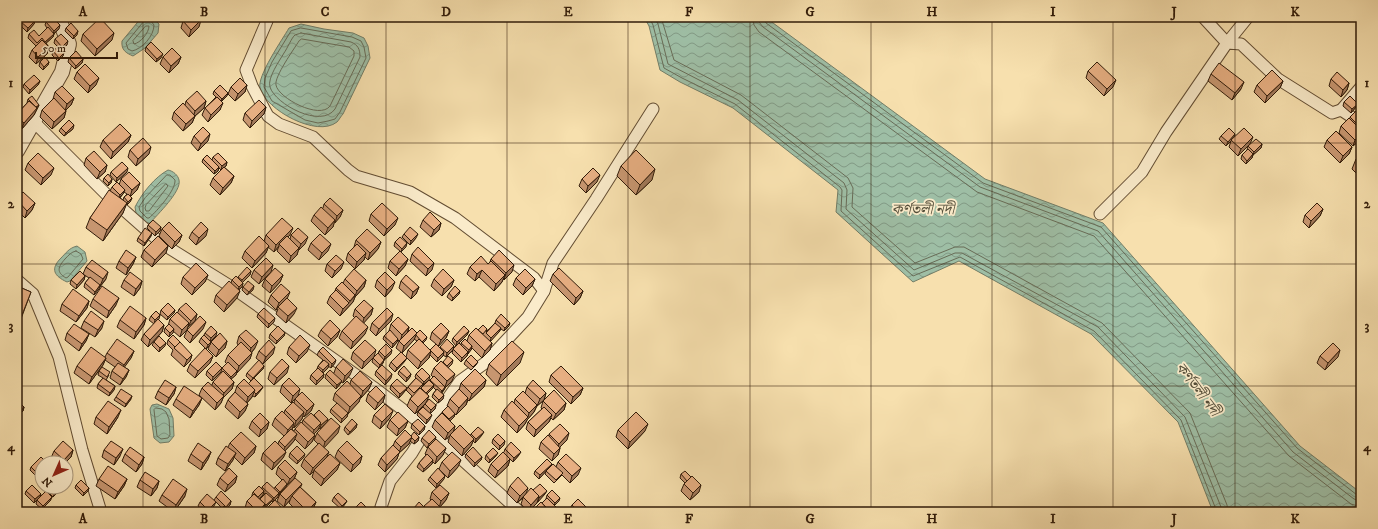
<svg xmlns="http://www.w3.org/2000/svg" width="1378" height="529" font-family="'IM FELL DW Pica','Noto Serif Bengali',serif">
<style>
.water{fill:url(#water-waves);stroke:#727d67}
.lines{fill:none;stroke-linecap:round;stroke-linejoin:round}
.shore{stroke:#686c57;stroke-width:1}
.minor-casing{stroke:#624c32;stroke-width:13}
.tertiary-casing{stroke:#624c32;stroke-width:16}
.minor{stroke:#faebca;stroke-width:11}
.tertiary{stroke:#faebca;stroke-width:14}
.wall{fill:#c79670;stroke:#311b09;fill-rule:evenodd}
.shaded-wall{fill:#a27a5b;stroke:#311b09}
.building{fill:#e7af82;stroke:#311b09}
.grid{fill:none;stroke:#311b09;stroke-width:1;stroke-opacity:0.55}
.labels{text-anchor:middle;stroke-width:3.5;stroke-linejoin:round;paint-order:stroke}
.water-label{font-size:15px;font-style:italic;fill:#524c38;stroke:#faebca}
.neatline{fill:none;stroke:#311b09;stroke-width:1.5}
.grid-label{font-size:13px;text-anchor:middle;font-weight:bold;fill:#311b09}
</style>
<defs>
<pattern id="water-waves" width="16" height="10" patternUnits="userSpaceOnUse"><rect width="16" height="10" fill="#9ebea5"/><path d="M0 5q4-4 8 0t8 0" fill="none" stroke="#819a85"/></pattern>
</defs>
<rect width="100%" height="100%" fill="#f7e0ae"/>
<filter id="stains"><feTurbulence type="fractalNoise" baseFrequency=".005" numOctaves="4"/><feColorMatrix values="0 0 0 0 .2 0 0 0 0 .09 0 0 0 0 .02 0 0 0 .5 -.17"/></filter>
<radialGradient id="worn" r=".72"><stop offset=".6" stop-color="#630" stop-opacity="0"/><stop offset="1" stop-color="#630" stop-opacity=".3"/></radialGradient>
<g class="water">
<path d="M142,17C150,17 153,18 159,24L158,33L145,48L133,56C126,53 121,50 122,41Z"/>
<polygon points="644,17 766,17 769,20 985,179 1103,223 1300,446 1361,493 1361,512 1213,512 1178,422 1091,334 959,261 913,282 836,212 838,190 733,108 680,82 660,70 649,26"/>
<path d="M301,24L324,29L353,33L364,38L368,46L370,58L343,114C341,116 339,120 337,122C317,138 266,110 260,88C257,76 282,40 289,28Z"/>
<path d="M168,170C173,171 178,175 179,180C182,191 157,215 150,223H146L136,213L135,207C142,193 155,177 168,170Z"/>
<path d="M77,246L85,252L87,261L70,281L67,282C54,276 50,269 61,258C66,253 69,248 77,246Z"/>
<polygon points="157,404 169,409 173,418 174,436 169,442 160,443 154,438 150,409 152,405"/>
</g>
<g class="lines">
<g class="shore">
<path d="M144,17V21L126,43L128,49L132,51C142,49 154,36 154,25L150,20V17"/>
<polyline points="649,17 653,25 664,68 682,78 735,104 840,187 842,190 841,211 913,276 960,257 1094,331 1181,420 1217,512"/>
<polyline points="654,17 658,24 668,64 738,100 844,183 847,190 846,209 914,270 955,253 962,253 1098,327 1185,417 1221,507 1222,512"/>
<polyline points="661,17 674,60 741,95 848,178 853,188 852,207 915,263 955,247 964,247 1102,323 1190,413 1227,505 1228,512"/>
<polyline points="752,17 754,25 759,32 977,192 1094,236 1289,456 1351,504 1361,507"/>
<polyline points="758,17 759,22 763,27 980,187 1098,231 1293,452 1354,499 1361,501"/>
<polyline points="763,17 766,23 983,183 1101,227 1297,448 1357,495 1361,496"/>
<path d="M146,26H149C149,33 140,43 134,44L133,41Z"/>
<polygon points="301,28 352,37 361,41 364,47 366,58 340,112 335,119 328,121 318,123 305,120 272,101 264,87 265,78 272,62 291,31"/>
<path d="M301,33L351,42C358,45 360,49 360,57L335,109C321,129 275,104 270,87C267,78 280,60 284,53C287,49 292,37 295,35C295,35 301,33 301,33Z"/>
<path d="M302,39L349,47L354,51V56L330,106C320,120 278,98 276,85C274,77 294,49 299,41Z"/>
<path d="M167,175H170L175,180C176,190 157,211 149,218H147L140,211L139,207L145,198Z"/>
<polygon points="166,184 168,186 149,211 146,211 145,208 146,205"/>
<path d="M76,251L81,254L83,259L68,277L66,278C56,272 58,267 65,259C69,255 71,252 76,251Z"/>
<polygon points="156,408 162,409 166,412 169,419 170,435 168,438 161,439 157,436 154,410"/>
</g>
<defs>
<g id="minor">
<polyline points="264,17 267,21 246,70 252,86 268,116 279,124 313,137 348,170 356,176 410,192 455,218 534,278 544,291"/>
<polyline points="1203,17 1227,43 1248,17"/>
<polyline points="1342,109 1361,87"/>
<polyline points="34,122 108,196 161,243 230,286 373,387 427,428 520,512"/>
<polyline points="1100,214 1142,172 1166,132 1227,43 1241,44 1278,79 1332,113 1341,110 1361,123"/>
<polyline points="17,280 33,294 59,357 82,450 101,512"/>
<polyline points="382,512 381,507 390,481 412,453 427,428 460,381 485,363 528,317 544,291 553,263 596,199 653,109"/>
</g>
<polyline id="tertiary" points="17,151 62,72 69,44 58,17"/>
</defs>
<use href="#minor" class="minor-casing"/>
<use href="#tertiary" class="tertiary-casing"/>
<use href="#minor" class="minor"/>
<use href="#tertiary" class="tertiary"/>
</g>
<g class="wall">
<polygon points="74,17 83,17 79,21"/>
<polygon points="163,17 173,17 168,22"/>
<polygon points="20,21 35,21 34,24 27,32 19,24"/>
<polygon points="183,21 199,27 189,37 181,28"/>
<polygon points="46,22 59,29 54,34 53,37 46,43 49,47 47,54 36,64 29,57 32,50 36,46 28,38 29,34 39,36 47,28 45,25"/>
<polygon points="66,28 77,35 73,39 65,31"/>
<polygon points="83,34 112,40 95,56 81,41"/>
<polygon points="55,39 67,45 61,50 63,56 58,61 52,55 53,51 58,47 54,43"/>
<polygon points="146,47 161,58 156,62 145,51"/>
<polygon points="163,57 181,57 178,64 169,73 160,64"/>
<polygon points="69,58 83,59 82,63 75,69 68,62"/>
<polygon points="40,62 49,62 48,65 43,70 39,66"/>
<polygon points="1088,71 1113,87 1104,96 1086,78"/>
<polygon points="77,72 96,85 88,93 74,79"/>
<polygon points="1211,74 1241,89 1232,100 1208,81"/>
<polygon points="1331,79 1349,83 1347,90 1341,97 1329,86"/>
<polygon points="40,81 38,85 29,94 23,87 24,84"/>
<polygon points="1283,81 1280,88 1265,103 1254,92 1257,85"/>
<polygon points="247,85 245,92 235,101 228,94 231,87"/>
<polygon points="214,91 227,96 221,102 220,110 208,122 202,115 205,108 216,97 213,94"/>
<polygon points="55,92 74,98 71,105 66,110 64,118 52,129 40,117 42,110 53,99"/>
<polygon points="28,99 39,105 34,115 21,130 17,138 17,114 27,103"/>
<polygon points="186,101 206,101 204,108 195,116 192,123 183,131 172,119 174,112 185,105"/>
<polygon points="1344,102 1356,107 1351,113 1343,106"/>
<polygon points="266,107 264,114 250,128 243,120 245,113"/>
<polygon points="1361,114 1361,139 1353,146 1339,133 1341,126 1350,118 1350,117"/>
<polygon points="61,128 73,129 64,136 59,131"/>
<polygon points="131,135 128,142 111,159 100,147 103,140"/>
<polygon points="194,136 208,141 198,151 191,143"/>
<polygon points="1221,136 1234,137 1250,144 1238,156 1229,147 1231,141 1226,146 1219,139"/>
<polygon points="1327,140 1352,147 1349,154 1340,163 1324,147"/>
<polygon points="1262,144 1261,148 1253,155 1252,158 1246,164 1241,159 1242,155 1247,150 1248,146"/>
<polygon points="130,150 149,154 136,166 128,157"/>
<polygon points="1361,154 1361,178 1352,169 1356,159"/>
<polygon points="213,157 227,162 226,166 224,167 234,176 231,183 220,195 210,185 213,178 221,170 219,168 218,171 214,174 202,162 203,159 212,160"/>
<polygon points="86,158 107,165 105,172 97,179 84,165"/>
<polygon points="28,163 51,175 41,185 25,170"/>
<polygon points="621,166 652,180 636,195 617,176"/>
<polygon points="111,172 127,172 116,182 110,175"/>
<polygon points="104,178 112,179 111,183 108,186 103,181"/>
<path d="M121,179L140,183L137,190L130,197L132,198L130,202L127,205L126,204L123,213L103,241L86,228L90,218L110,191L112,187L119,185ZM124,192L127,194L124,197L123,200L120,198L123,194Z"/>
<polygon points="582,179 597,182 586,193 579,186"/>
<polygon points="17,198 35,203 32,210 25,218 17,210"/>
<polygon points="324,204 343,210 340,217 334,223 333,227 325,235 311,221 314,215 323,208"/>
<polygon points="1323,209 1320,216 1309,228 1303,222 1305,215"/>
<polygon points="371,214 395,225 384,236 369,221"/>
<polygon points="423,220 441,223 439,230 431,237 420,227"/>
<polygon points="148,225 161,227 160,231 155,236 152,233 151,236 144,246 137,241 138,238 150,231 147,228"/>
<polygon points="162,229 182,235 179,242 172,249 159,236"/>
<polygon points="192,232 206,236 196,245 189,238"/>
<polygon points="404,234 416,238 410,245 402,237"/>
<polygon points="266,235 290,235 288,237 290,239 291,235 305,244 298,251 297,255 289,263 277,251 279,246 274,252 268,247 266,253 252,268 242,258 245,251 264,241"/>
<polygon points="356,240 381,242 378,249 368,260 365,257 364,260 355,269 346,260 348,253 354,247"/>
<polygon points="395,242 406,247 401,252 408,259 405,266 396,276 388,268 390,261 400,251 394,246"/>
<polygon points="311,243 328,251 319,260 308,250"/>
<polygon points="168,246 166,253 152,267 141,257 144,250"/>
<polygon points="412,254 432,270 426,276 410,261"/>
<polygon points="136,257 133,264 126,275 116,268 119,261"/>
<polygon points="491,259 512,272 504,280 503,279 502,282 494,291 479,277 475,281 467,274 470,267 488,264 490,262"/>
<polygon points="327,264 341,269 332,278 325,271"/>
<polygon points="86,267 106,279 94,295 84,287 85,283 89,278 83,274"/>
<polygon points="254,270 271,272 259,284 251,277"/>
<polygon points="251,271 250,275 242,283 243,283 242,287 239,290 237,298 224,312 214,302 216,295 231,283 232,280 237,278 238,277"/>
<polygon points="553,274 583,291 580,298 574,305 550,281"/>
<polygon points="208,275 205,282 192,295 181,284 183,277"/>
<polygon points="283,275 280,282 270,293 262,286 265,279"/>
<polygon points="85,276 84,280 76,289 70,284 71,280"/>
<polygon points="516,278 535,279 532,286 523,295 513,285"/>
<polygon points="345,279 366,280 364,287 355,297 353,302 340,316 327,303 330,296 335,291 336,288 343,283"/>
<polygon points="434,279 454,280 451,287 442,296 431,286"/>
<polygon points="124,280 142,281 140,288 134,296 121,287"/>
<polygon points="377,280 392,289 385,297 375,287"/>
<polygon points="401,281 419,287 416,294 411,299 399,288"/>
<polygon points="17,286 31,292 18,327 17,327"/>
<polygon points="243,287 253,290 247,295 242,290"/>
<polygon points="460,291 459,294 452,301 447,297 449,293"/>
<polygon points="271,295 287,298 294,314 286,323 276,314 278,309 276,310 268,302"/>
<polygon points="93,299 116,305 107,318 90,306"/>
<polygon points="89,301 87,308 76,322 60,311 62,304"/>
<polygon points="373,308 371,315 363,323 365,334 351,349 339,338 342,331 355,318 353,316 355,309"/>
<polygon points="179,309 197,314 195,321 188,327 180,337 173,331 173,333 169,337 164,332 165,328 168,326 170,319 178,312"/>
<polygon points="161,310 175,310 174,313 167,320 160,314"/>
<polygon points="258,314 274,322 268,328 257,317"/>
<polygon points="160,315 158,319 164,325 162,332 148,347 141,340 144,334 154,324 149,320 151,316"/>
<polygon points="146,318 144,325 134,339 117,327 120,320"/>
<polygon points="496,320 509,326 504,331 501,329 499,332 490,341 492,343 490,350 482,358 472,348 471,350 468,353 467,356 461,362 452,353 453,350 446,357 443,355 437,362 430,355 429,358 418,369 406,357 408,350 417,341 414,339 402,353 396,348 399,341 398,340 397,342 392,348 383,339 384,336 389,331 391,324 409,327 408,332 417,333 426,340 423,343 430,350 436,344 430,339 432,332 449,331 446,338 438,346 440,348 440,347 454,346 453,349 461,345 461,343 467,341 469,335 478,330 487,329 486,332 495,323"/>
<polygon points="84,321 102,328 95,337 81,328"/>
<polygon points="391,321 376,336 370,330 372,323"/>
<polygon points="203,329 190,343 184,337 187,330"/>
<polygon points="321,330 340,330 337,337 328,346 318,336"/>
<polygon points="469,331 467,335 456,346 452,341 453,338"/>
<polygon points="67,333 89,334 86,341 79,351 65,340"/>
<polygon points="205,333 216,336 210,341 211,342 210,345 206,349 199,342 201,338 204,335"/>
<polygon points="285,333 284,336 276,344 269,338 270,334"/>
<polygon points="239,336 255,348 252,352 250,359 236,373 236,375 231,379 234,382 232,389 223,398 221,403 215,410 199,395 202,388 212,385 213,382 222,373 221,372 212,381 206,375 207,371 222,368 227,364 225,362 228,355 238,345 237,343"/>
<polygon points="168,340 192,355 190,361 184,367 171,355 173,350 167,344"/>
<polygon points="227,341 225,348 216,357 208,349 211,342"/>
<polygon points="154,342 165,346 159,352 152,345"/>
<polygon points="289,347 307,352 296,363 287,354"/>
<polygon points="134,351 131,358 124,367 129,370 126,377 120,385 110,378 112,371 115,367 105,360 103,365 89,384 74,373 77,366 105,357 107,353"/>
<polygon points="259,351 273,354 263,364 256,358"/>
<polygon points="319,351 335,363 331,368 328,366 328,368 323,373 324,374 323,378 316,385 310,379 311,375 317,369 318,366 323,360 317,355"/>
<polygon points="379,351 391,354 384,360 383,363 379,368 372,362 373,358 378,354"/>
<polygon points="353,352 374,357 362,369 351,359"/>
<polygon points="213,356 210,363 195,378 187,371 190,364"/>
<polygon points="1320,356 1338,357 1325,370 1317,363"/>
<polygon points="466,360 478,362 476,365 471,370 464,364"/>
<polygon points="405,361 395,372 389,366 391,362"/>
<polygon points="443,362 452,364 448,367 452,381 445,388 444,390 442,393 443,399 438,403 432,397 433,394 436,390 433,387 427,394 427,402 436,405 435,409 430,414 423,407 424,405 415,414 407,406 410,399 412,396 406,390 408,387 416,378 415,377 416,374 429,380 423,385 422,387 430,381 433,377 431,375 434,368"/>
<polygon points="520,363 497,386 486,374 489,364"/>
<polygon points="264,366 263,369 254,378 263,387 261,390 255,397 253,396 247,403 248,404 245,411 238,419 225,407 228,400 235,392 237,386 248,384 251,381 246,376 247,373"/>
<polygon points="336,367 350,375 343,383 341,382 340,384 336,389 325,378 326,374 334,373"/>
<polygon points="99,371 109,375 106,380 115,386 114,390 109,396 97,388 98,384 103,378 98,375"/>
<polygon points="376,371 391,378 385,385 375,375"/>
<polygon points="399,371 411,374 410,377 406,382 398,374"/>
<polygon points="270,372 287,373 274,385 268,379"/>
<polygon points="551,375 583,388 580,395 571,404 549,382"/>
<polygon points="351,380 372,382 369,389 361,398 360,398 359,402 348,413 347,417 341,423 330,412 331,409 337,403 333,400 335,393 350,384"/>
<polygon points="486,380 484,387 469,401 468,400 466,405 456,415 455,414 454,417 450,421 455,426 453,433 445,440 432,427 435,420 448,406 447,406 450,399 459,390 461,383"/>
<polygon points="282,385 298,396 291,403 280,392"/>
<polygon points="391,385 407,388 405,391 399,398 390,389"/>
<polygon points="176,387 174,394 166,405 155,398 158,391"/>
<polygon points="527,387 546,393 544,400 537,406 534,412 527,420 525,424 517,433 501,417 504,410 514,403 515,399 525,393"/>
<polygon points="368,394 385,395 383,402 375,410 366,401"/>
<polygon points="116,397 131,399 125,407 114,400"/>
<polygon points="202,398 199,405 190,418 173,405 176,399"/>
<polygon points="295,399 314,404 311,411 304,417 303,416 302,419 294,428 293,427 292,430 294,431 295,429 302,423 303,420 314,415 328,419 327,422 320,429 319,428 318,430 314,434 315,435 312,442 305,449 295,439 294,441 285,451 286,452 283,458 272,470 261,460 263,453 278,444 279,441 284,436 272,425 275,418 284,413 285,410 294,403"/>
<polygon points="543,401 566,403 564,410 553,420 551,418 549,422 534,437 526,429 528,422 542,409 541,408"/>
<polygon points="24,407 23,411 17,417 17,409"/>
<polygon points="418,412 430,419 426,424 417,415"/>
<polygon points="374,415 390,418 380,429 372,422"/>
<polygon points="96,417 118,417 107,434 94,424"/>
<polygon points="390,420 408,421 405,428 397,436 387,427"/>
<polygon points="252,421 269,422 267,429 259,437 249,428"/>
<polygon points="357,424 356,428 348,435 344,430 345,427"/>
<polygon points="412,424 425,426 424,430 419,435 411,428"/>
<polygon points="618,430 645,431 628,449 616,437"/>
<polygon points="317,433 338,433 324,447 327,457 340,463 337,470 321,486 312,477 314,471 310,475 301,466 304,459 318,444 314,440"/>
<polygon points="471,434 482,435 475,443 473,441 471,446 462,456 448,442 450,435 470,436"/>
<polygon points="549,434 567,440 560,447 560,448 558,455 552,461 539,449 541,442 549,436"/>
<polygon points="411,436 419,437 418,441 414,444 410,441 409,444 399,453 397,459 385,472 378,465 381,458 393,446 395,441"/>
<polygon points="422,438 435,440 427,448 421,441"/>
<polygon points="493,439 504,445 499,450 492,443"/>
<polygon points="230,443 256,446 254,453 242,465 234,457 233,460 225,471 216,464 218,458 228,447"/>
<polygon points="428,447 446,448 443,455 435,464 432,461 432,464 423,472 417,467 419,463 426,455 425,454"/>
<polygon points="505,449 519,455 513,462 510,459 508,466 495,478 488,471 491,464 504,452"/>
<polygon points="73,450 71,457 65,463 54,463 56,462 51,458 54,451"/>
<polygon points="104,450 120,456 114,465 102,457"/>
<polygon points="338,450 362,456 360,463 351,472 335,457"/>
<polygon points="211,452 208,459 201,470 188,461 191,454"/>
<polygon points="290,453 304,457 297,464 289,457"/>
<polygon points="125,454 144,457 142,464 136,472 122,461"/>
<polygon points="466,454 482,457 481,460 474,467 465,457"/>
<polygon points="486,455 496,456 489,463 485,459"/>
<polygon points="46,462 35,475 30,470 31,467"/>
<polygon points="442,462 458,467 448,478 439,469"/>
<polygon points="558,462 578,475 570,483 562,475 554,483 545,474 546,471 539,479 534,474 535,471 551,467 556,467"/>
<path d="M278,467L297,472L294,479L287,485L286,487H300L316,502L313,509L310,512H295L296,510L289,503L290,500L284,507L277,501L280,494L273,502L272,501L265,508H264L262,512H239L245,508L247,501L252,496V495L253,492L262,489V487L274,489L275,487L282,480L276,474ZM263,493L265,494L260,499L259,498L263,495Z"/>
<polygon points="42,471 42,486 37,481 39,474"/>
<polygon points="681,474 691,477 699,492 690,500 681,491 684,484 685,483 680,478"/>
<polygon points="237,476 235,483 225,492 217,485 220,478"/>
<polygon points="430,477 444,479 436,488 428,480"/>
<polygon points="99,479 127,479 124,486 115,499 96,486"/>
<polygon points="140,480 159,481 157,488 151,496 137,487"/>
<polygon points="76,485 89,488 88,491 83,496 75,488"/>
<polygon points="510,486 526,494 533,490 545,494 538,501 537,503 528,512 521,504 523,498 517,503 507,493"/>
<polygon points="43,487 61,487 60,490 53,497"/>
<polygon points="26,491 40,497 34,503 25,494"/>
<polygon points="432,492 449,493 446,500 440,507 437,512 412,512 414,508 424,507 431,500 430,499"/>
<polygon points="162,495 185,496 174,512 159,501"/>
<polygon points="547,495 559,501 554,506 554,511 553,512 532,512 534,509 542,503 546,499"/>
<polygon points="52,497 50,501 42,509 36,504 37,500"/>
<polygon points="216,497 231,501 230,505 226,508 219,512 222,508 214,500"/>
<polygon points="334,497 347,501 345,504 341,509 332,501"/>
<polygon points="200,502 214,506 208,512 205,512 198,506"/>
<polygon points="572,505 591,512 568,512"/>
<polygon points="354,509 371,512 353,512"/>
</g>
<g class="shaded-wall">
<polygon points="81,17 83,17 79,21 80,18"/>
<polygon points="170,17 173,17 168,22"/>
<polygon points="201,20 199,27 189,37 191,30"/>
<polygon points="35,21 34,24 27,32 28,28"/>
<polygon points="60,25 59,29 53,34 54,31"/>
<polygon points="78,31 77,35 73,39 74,36"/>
<polygon points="114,33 112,40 95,56 97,49"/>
<polygon points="54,34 53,37 44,45 45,42"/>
<polygon points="68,41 67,45 61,50 62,47"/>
<polygon points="49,47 47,54 36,64 38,57"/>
<polygon points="64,53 63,56 58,61 59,58"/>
<polygon points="163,54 161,58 156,62 157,59"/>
<polygon points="181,57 178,64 169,73 171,66"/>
<polygon points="83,59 82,63 75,69 76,66"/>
<polygon points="49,62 48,65 43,70 44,67"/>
<polygon points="99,78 96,85 88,93 90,86"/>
<polygon points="1116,80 1113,87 1104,96 1107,89"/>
<polygon points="40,81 38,85 29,94 30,90"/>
<polygon points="1283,81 1280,88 1265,103 1267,96"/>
<polygon points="1244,82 1241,89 1232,100 1235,93"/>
<polygon points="1349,83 1347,90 1341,97 1343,90"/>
<polygon points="247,85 245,92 235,101 238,94"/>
<polygon points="228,93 227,96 220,102 222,99"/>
<polygon points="74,98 71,105 65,111 67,104"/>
<polygon points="206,101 204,108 195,116 192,123 183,131 186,124 193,118 195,111"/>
<polygon points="223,103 220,110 208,122 211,115"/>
<polygon points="1358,104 1356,107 1351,113 1352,109"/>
<polygon points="39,105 34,115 21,130 24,123 35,108"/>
<polygon points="21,106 20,109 17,112 17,110"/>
<polygon points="266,107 264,114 250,128 252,121"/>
<polygon points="66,111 64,118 52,129 54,122"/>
<polygon points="74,125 73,129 64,136 66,133"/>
<polygon points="23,126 17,138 17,134"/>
<polygon points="210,134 208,141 198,151 201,144"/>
<polygon points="1235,134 1234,138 1226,146 1228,142"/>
<polygon points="1361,134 1361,139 1353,146 1355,140"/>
<polygon points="131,135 128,142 111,159 113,152"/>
<polygon points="1253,137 1250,144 1238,156 1241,149"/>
<polygon points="1262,144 1261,148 1253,155 1254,152"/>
<polygon points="151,147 149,154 136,166 138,159"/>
<polygon points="1352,147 1349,154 1340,163 1343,156"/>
<polygon points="1253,154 1252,158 1246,164 1247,161"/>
<polygon points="227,162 226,166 221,170 222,166"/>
<polygon points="107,165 105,172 97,179 100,172"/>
<polygon points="219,167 218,171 214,174 215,171"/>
<polygon points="54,168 51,175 41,185 43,178"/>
<polygon points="128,168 127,172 116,182 117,178"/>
<polygon points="655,169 652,180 636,195 640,185"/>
<polygon points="600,175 597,182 586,193 588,186"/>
<polygon points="234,176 231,183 220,195 223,188"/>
<polygon points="112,179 111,183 108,186 109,183"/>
<polygon points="140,183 137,190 130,197 132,190"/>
<polygon points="125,190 123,194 118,199 120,195"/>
<polygon points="132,198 130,202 127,205 128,202"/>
<polygon points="35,203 32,210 25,218 27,211"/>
<polygon points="127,203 123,213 103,241 107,230"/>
<polygon points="1323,209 1320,216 1309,228 1311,221"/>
<polygon points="343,210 340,217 335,223 337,216"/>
<polygon points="398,218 395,225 384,236 387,229"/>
<polygon points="335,220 333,227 325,235 328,228"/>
<polygon points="441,223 439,230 431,237 434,230"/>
<polygon points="161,227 160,231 155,236 156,232"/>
<polygon points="293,228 290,235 280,245 279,244 279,246 274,252 276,245"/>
<polygon points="208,229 206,236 196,245 199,238"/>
<polygon points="152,233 151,236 144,246 145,243"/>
<polygon points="418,234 416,238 410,245 411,241"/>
<polygon points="182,235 179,242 172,249 175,242"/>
<polygon points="308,237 305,244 298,251 301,244"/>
<polygon points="381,242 378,249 368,260 370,253"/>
<polygon points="407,243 406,247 401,252 402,249"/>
<polygon points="331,244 328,251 319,260 322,253"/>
<polygon points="168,246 166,253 152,267 155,260"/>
<polygon points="269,246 266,253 252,268 255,261"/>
<polygon points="299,248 297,255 289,263 291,256"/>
<polygon points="366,253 364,260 355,269 357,262"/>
<polygon points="136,257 133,264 126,275 128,268"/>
<polygon points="408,259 405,266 396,276 399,269"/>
<polygon points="344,262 341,269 332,278 335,271"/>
<polygon points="434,263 432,270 426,276 428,269"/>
<polygon points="273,265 271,272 259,284 262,277"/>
<polygon points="514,265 512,272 504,280 506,273"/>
<polygon points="482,270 479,277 475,281 477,274"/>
<polygon points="251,271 250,275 241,284 242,280"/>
<polygon points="108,272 106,279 100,286 103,279"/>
<polygon points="208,275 205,282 192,295 195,288"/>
<polygon points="283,275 280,282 270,293 272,286"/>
<polygon points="505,275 502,282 494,291 496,284"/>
<polygon points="85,276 84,280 76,289 77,285"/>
<polygon points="535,279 532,286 523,295 526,288"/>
<polygon points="366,280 364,287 355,297 353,302 340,316 343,309 355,296 357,291"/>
<polygon points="454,280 451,287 442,296 444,289"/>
<polygon points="142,281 140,288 134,296 136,289"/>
<polygon points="395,282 392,289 385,297 387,290"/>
<polygon points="243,283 242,287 238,290 239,287"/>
<polygon points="100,285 99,289 94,295 95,292"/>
<polygon points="254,286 253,290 247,295 249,292"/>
<polygon points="419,287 416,294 411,299 413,292"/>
<polygon points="240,291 237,298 224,312 227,305"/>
<polygon points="460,291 459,294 452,301 453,298"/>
<polygon points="583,291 580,298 574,305 576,298"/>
<polygon points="290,292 287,299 278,307 276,310 279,303"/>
<polygon points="119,298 116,305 107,318 109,311"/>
<polygon points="89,301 87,308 76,322 79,316"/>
<polygon points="297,308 294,314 286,323 288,316"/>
<polygon points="373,308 371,315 362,325 364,318"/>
<polygon points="175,310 174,313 167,320 168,317"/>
<polygon points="197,314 195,321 188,327 191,321"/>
<polygon points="393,314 391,321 376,336 379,329"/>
<polygon points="160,315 159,319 154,324 155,320"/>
<polygon points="146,318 144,325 134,339 136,332"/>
<polygon points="275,318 274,322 268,328 269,324"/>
<polygon points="104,321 102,328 95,337 98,330"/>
<polygon points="206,322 203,329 190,343 193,336"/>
<polygon points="189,323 187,330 180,337 182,330"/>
<polygon points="510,323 509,326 504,331 505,328"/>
<polygon points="164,325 162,332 148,347 150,340"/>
<polygon points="368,327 365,334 351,349 353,342"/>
<polygon points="409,327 407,334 400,342 402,335"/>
<polygon points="501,328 499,332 490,342 491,338"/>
<polygon points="174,329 173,333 169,337 170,333"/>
<polygon points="340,330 337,337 328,346 331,339"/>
<polygon points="449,331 446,338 438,347 441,340"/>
<polygon points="469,331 467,335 456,346 457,342"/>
<polygon points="217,332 216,336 210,342 211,338"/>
<polygon points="285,333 284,336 276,344 277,341"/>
<polygon points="417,333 414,340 402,353 404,346"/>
<polygon points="89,334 86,341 79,351 82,344"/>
<polygon points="427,337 426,340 421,345 422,342"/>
<polygon points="398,339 397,342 392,348 393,344"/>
<polygon points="227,341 225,348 216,357 219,350"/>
<polygon points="258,341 255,348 249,355 251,348"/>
<polygon points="211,342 210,345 206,349 208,345"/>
<polygon points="166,343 165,346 159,352 160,348"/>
<polygon points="492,343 490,350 482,358 485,351"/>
<polygon points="310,345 307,352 296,363 299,356"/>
<polygon points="454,346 453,350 446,357 447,353"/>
<polygon points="472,346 471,350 468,354 469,350"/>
<polygon points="275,347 273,354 263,364 266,357"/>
<polygon points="376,350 374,357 362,369 364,362"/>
<polygon points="392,350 391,354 384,360 385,357"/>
<polygon points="1340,350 1338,357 1325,370 1328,363"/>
<polygon points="134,351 131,358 121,372 124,365"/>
<polygon points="431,351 429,358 418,369 421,362"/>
<polygon points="444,352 443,356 437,362 438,358"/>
<polygon points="468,352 467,356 461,362 462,358"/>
<polygon points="524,352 520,363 497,386 501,375"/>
<polygon points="252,353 250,359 237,373 239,366"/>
<polygon points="192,355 190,361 184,367 187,360"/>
<polygon points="213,356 210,363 195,378 198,371"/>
<polygon points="106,358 103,365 89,384 92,377"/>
<polygon points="407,358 405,361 395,372 397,368"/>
<polygon points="336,360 335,363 331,368 332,364"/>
<polygon points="384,360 383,363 379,368 380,365"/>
<polygon points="453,360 452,364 446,370 447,366"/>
<polygon points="329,364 328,368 322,374 323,370"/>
<polygon points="264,366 263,369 251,381 253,378"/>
<polygon points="289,366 287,373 274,385 277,378"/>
<polygon points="222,368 221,372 212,381 213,377"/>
<polygon points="353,368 350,375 343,383 345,376"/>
<polygon points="129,370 126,377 120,385 123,379"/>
<polygon points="237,371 236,375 230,380 231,377"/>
<polygon points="324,374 323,378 316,385 317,381"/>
<polygon points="392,374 391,378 385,385 386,381"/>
<polygon points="411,374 410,377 406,382 407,378"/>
<polygon points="455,374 452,381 445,388 444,390 440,394 442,391 445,387 447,381"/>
<polygon points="430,376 429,380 423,385 424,382"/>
<polygon points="486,380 484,387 469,401 472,394"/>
<polygon points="342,381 340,384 336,389 337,385"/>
<polygon points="234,382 232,389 223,398 221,403 215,410 217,403 222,398 224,393"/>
<polygon points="372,382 369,389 361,398 363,391"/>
<polygon points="434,385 433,388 425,396 426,393"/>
<polygon points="115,386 114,390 109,396 110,393"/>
<polygon points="176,387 174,394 166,405 169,398"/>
<polygon points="263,387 261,390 255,397 256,394"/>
<polygon points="407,388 405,391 399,398 400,394"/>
<polygon points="583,388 580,395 571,404 573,397"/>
<polygon points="300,389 298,396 291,403 293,396"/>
<polygon points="255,390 252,397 246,404 248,397"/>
<polygon points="546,393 544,400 537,406 540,399"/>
<polygon points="385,395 383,402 375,410 378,403"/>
<polygon points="444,395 443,399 438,403 439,400"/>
<polygon points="132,396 131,399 125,407 126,404"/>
<polygon points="361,396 359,402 348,414 350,407"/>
<polygon points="429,396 426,403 415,414 418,407"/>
<polygon points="202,398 199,405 190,418 193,411"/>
<polygon points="468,398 466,405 456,415 459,408"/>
<polygon points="566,403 564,410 553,420 556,414"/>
<polygon points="248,404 245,411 238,419 240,412"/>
<polygon points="314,404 311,411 304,417 307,411"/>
<polygon points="436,405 435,409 430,414 431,410"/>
<polygon points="537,405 534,412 527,420 525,424 517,433 519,426 528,417 529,413"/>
<polygon points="24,407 23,411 19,415 20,412"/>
<polygon points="121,410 118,417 107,434 109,427"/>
<polygon points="393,411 390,418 380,429 382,422"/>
<polygon points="304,412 302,419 294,428 296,421"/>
<polygon points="348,413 347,417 341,423 342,419"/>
<polygon points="455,414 454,417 448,423 449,419"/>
<polygon points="432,415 430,419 426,424 427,420"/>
<polygon points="552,415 549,422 534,437 536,430"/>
<polygon points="328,419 327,422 320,429 321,425"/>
<polygon points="408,421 405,428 397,436 399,429"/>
<polygon points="269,422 267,429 259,437 261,430"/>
<polygon points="294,423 292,430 285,437 288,430"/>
<polygon points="321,423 318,430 311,437 314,430"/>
<polygon points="357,424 356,428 348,435 350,432"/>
<polygon points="648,424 645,431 628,449 630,442"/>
<polygon points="340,426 338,433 323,449 325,442"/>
<polygon points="425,426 424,430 419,435 420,432"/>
<polygon points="455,426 453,433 445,440 448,433"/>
<polygon points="484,432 482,435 475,443 476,439"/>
<polygon points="569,433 567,440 556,451 559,444"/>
<polygon points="297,434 294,441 282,454 285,447"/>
<polygon points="315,435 312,442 305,449 308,442"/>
<polygon points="412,437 409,444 399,453 397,459 385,472 387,465 399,453 401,447"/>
<polygon points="419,437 418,441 414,444 415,441"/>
<polygon points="436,437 435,440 427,448 429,444"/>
<polygon points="474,439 471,446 462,456 464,449"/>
<polygon points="505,441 504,445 499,450 500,446"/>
<polygon points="256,446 254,453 242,465 245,458"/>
<polygon points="446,448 443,455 435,464 437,457"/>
<polygon points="560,448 558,455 552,461 554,454"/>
<polygon points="123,449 120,456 114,465 116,458"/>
<polygon points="73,450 71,457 65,463 63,463 64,460"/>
<polygon points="211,452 208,459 201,470 203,463"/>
<polygon points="286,452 283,458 272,470 274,463"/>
<polygon points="329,452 326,459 314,470 314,471 310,475 313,468"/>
<polygon points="521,452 519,455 513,462 514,458"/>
<polygon points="236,453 233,460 225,471 228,464"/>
<polygon points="498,453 496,456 489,463 490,460"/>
<polygon points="305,454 304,457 297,464 298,461"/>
<polygon points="362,456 360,463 351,472 353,465"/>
<polygon points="144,457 142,464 136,472 139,465"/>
<polygon points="482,457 481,460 474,467 475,463"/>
<polygon points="510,459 508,466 495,478 498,471"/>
<polygon points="433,460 432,464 423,472 424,469"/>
<polygon points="461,460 458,467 448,478 450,471"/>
<polygon points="340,463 337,470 321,486 324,479"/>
<polygon points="552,464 550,467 539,479 540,475"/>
<polygon points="42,465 42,467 35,475 36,472"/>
<polygon points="581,468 578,475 570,483 572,476"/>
<polygon points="297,472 294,479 287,485 290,479"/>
<polygon points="237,476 235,483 225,492 228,485"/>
<polygon points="445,476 444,479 436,488 437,484"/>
<polygon points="127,479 124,486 115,499 118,492"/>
<polygon points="159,481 157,488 151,496 153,489"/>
<polygon points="287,484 286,487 278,495 280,492"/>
<polygon points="302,484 299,491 292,496 290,500 284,507 286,500"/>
<polygon points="701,485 699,492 690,500 693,493"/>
<polygon points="59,487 61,487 60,490 53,497 56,490"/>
<polygon points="89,488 88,491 83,496 84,493"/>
<polygon points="528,488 526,494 517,503 520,496"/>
<polygon points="187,489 185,496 174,512 176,505"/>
<polygon points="264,491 263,495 257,501 258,497"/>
<polygon points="547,491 545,494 538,502 539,498"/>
<polygon points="279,493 278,497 273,502 274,498"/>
<polygon points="449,493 446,500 439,508 441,501"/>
<polygon points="41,494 40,497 34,503 35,499"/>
<polygon points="539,496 537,503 528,512 531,505"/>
<polygon points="52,497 50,501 42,509 43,506"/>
<polygon points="560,498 559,501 554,506 555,503"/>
<polygon points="273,499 271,502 265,508 266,505"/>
<polygon points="231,501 230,505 225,510 226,507"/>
<polygon points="347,501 345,504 341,509 342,506"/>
<polygon points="216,502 214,506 208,512 207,512 208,510"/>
<polygon points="316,502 313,509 310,512 307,512"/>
<polygon points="265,504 262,512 258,512"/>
<polygon points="281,507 280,510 278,512 276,512"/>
<polygon points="556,507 554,511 553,512 551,512"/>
</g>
<g class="building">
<polygon points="23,17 30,17 35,21 28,28 20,21"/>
<polygon points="51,17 52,17 60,25 54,31 46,22"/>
<polygon points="187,17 198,17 201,20 191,30 183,21"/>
<polygon points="100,18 114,33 97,49 83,34"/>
<polygon points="71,23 78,31 74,36 66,28"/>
<polygon points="48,27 54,34 45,42 42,38 37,43 29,34 34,30 39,36"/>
<polygon points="61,34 68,41 62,47 55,39"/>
<polygon points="42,40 49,47 38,57 32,50"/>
<polygon points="151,42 163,54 157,59 146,47"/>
<polygon points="58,47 64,53 59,58 53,51"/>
<polygon points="172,48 181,57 171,66 163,57"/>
<polygon points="76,51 83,59 76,66 69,58"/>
<polygon points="45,57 49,62 44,67 40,62"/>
<polygon points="1097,62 1116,80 1107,89 1088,71"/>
<polygon points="1219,63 1244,82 1235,93 1211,74"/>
<polygon points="85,64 99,78 90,86 77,72"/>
<polygon points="1272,70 1283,81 1267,96 1257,85"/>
<polygon points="1337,72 1349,83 1343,90 1331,79"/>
<polygon points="34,75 40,81 30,90 24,84"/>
<polygon points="240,78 247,85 238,94 231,87"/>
<polygon points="220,85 228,93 222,99 214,91"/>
<polygon points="62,86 74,98 67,104 55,92"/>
<polygon points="197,91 206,101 195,111 186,101"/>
<polygon points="32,96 39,105 36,107 28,99"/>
<polygon points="1350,96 1358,104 1352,109 1344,102"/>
<polygon points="217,97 223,103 211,115 205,108"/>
<polygon points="54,98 66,111 54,122 42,110"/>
<polygon points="259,100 266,107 252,121 245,113"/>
<polygon points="29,101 37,108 24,123 17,117 17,114"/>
<polygon points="17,102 21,106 17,110"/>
<polygon points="183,103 195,116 186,124 174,112"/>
<polygon points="1357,110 1361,114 1361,128 1350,117"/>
<polygon points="1349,118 1361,130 1361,134 1355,140 1341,126"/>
<polygon points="69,120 74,125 66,133 61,128"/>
<polygon points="17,122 23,126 17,134"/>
<polygon points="120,124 131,135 113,152 103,140"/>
<polygon points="203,127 210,134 201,144 194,136"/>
<polygon points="1229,128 1235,134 1228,142 1221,136"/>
<polygon points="1244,128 1253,137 1241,149 1231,140"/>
<polygon points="1336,131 1352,147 1343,156 1327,140"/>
<polygon points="143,138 151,147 138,159 130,150"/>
<polygon points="1256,139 1262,144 1254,152 1248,146"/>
<polygon points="1248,149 1253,154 1247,161 1242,155"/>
<polygon points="636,150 655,169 640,185 621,166"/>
<polygon points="94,151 107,165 100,172 86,158"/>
<polygon points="38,153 54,168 43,178 28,163"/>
<polygon points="218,153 227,162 222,166 213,157"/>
<polygon points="1361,154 1361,164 1356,159"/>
<polygon points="207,155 219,167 215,171 203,159"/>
<polygon points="122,162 128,168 117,178 111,172"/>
<polygon points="224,167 234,176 223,188 213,178"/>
<polygon points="593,168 600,175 588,186 582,179"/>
<polygon points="129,172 140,183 132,190 121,179"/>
<polygon points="108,174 112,179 109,183 104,178"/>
<polygon points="117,182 125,190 120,195 112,187"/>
<polygon points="109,190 127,203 107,230 90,218"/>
<polygon points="23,192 35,203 27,211 17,200 17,198"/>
<polygon points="128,194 132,198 128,202 124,197"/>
<polygon points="330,198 343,210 337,216 324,204"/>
<polygon points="382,203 398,218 387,229 371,214"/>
<polygon points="1317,203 1323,209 1311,221 1305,215"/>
<polygon points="321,207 335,220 328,228 314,215"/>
<polygon points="430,212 441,223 434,230 423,220"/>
<polygon points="282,218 293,228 276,245 266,235"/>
<polygon points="153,220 161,227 156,232 148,225"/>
<polygon points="169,222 182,235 175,242 162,229"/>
<polygon points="201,222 208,229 199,238 192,232"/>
<polygon points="410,227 418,234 411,241 404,234"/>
<polygon points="145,228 152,233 145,243 138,238"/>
<polygon points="298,228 308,237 301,244 291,235"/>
<polygon points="367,229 381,242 370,253 356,240"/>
<polygon points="320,234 331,244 322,253 311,243"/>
<polygon points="158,236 168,246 155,260 144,250"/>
<polygon points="259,236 269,246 255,261 245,251"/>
<polygon points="287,236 299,248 291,256 279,244"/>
<polygon points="400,237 407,243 402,249 395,242"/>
<polygon points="357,244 366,253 357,262 348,253"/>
<polygon points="418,247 434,263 428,269 412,254"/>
<polygon points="126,250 136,257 128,268 119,261"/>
<polygon points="499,250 514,265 506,273 491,259"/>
<polygon points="400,251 408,259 399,269 390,261"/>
<polygon points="336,255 344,262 335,271 327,264"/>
<polygon points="481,256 488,264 491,261 505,275 496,284 482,270 477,274 470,267"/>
<polygon points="266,258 273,265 262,277 254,270"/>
<polygon points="92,260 108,272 103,279 86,267"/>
<polygon points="196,263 208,275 195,288 183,277"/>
<polygon points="247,267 251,271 242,280 238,277"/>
<polygon points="275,268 283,275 272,286 265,279"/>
<polygon points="559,268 583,291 576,298 553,274"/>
<polygon points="354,269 366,280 357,291 345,279"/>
<polygon points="443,269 454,280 444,289 434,279"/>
<polygon points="525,269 535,279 526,288 516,278"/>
<polygon points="80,271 85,276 77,285 71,280"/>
<polygon points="130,272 142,281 136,289 124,280"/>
<polygon points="385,272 395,282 387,290 377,280"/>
<polygon points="406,275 419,287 413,292 401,281"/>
<polygon points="236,276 243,283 239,287 232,280"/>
<polygon points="90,277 100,285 95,292 85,283"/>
<polygon points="229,281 240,291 227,305 216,295"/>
<polygon points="248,281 254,286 249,292 243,287"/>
<polygon points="342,282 355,295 350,301 336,288"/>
<polygon points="281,284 290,292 279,303 271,295"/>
<polygon points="17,286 31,292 20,320 17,319"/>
<polygon points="102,286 119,298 109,311 93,299"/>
<polygon points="455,286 460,291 453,298 449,293"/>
<polygon points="73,289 89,301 79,316 62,304"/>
<polygon points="336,290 349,303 343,309 330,296"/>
<polygon points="287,298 297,308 288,316 278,307"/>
<polygon points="364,300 373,308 364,318 355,309"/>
<polygon points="168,303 175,310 168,317 161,310"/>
<polygon points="186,303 197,314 191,321 179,309"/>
<polygon points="130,306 146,318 136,332 120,320"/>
<polygon points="264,308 275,318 269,324 258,314"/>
<polygon points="387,308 393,314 379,329 372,323"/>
<polygon points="91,311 104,321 98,330 84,321"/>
<polygon points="156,311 160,315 155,320 151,316"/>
<polygon points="177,312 189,323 182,330 170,319"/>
<polygon points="501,314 510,323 505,328 496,320"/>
<polygon points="200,316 206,322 193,336 187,330"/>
<polygon points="356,316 368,327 353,342 342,331"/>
<polygon points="398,317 409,327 402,335 391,324"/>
<polygon points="158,319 164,325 150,340 144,334"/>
<polygon points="330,320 340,330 331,339 321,330"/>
<polygon points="441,323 449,331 441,340 432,332"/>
<polygon points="495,323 501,328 491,338 486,333"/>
<polygon points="74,324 89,334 82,344 67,333"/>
<polygon points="169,324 174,329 170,333 165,328"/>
<polygon points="483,325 487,329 483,334 478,330"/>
<polygon points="211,326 217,332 211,338 205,333"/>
<polygon points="278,326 285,333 277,341 270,334"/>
<polygon points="464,326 469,331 457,342 453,338"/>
<polygon points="412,328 417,333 404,346 399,341"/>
<polygon points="476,328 492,343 485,351 469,335"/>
<polygon points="246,330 258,341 251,348 239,336"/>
<polygon points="390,330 398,339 393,344 384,336"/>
<polygon points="420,330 427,337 422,342 416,335 416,334"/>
<polygon points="220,333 227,341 219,350 211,342"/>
<polygon points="173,335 180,342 175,347 168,340"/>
<polygon points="204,335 211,342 208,345 201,338"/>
<polygon points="300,335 310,345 299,356 289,347"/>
<polygon points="159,336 166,343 160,348 154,342"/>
<polygon points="117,339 134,351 124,365 107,353"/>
<polygon points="419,339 431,351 421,362 408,350"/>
<polygon points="447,339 454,346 447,353 440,347"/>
<polygon points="465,339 472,346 469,350 461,343"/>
<polygon points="269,340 275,347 266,357 259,351"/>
<polygon points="365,340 376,350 364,362 353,352"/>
<polygon points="512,341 524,352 501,375 489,364"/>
<polygon points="180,342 192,355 187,360 174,348"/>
<polygon points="241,342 252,353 239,366 228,355"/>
<polygon points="459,343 468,352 462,358 453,349"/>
<polygon points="1333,343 1340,350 1328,363 1320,356"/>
<polygon points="386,344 392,350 385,357 379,351"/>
<polygon points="436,344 444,352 438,358 430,350"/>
<polygon points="91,347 106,358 92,377 77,366"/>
<polygon points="323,347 336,360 332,364 319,351"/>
<polygon points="205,348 213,356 198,371 190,364"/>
<polygon points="401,352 407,358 397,368 391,362"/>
<polygon points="378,353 384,360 380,365 373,358"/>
<polygon points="471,355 478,362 473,367 466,360"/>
<polygon points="448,356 453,360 447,366 443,362"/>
<polygon points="282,359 289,366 277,378 270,372"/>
<polygon points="343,359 353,368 345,376 336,367"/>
<polygon points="259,360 264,366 253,378 247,373"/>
<polygon points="324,360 329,364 323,370 318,366"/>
<polygon points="441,361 455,374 447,381 434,368"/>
<polygon points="216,362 222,368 228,362 237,371 231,377 222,368 213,377 207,371"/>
<polygon points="118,363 129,370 123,379 112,371"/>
<polygon points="382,365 392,374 386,381 376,371"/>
<polygon points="404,366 411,374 407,378 399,371"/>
<polygon points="561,366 583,388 573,397 551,375"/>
<polygon points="102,367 110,372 107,377 99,371"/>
<polygon points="318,368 324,374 317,381 311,375"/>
<polygon points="422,368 430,376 424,382 416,374"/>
<polygon points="475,369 486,380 472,394 461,383"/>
<polygon points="330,370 342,381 337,385 326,374"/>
<polygon points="223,371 234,382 224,393 213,382"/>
<polygon points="360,371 372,382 363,391 351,380"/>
<polygon points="434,376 445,387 442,391 430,380"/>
<polygon points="103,378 115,386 110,393 98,384"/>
<polygon points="254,378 263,387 256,394 254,392 255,390 248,384"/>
<polygon points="289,378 300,389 293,396 282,385"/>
<polygon points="416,378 423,384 414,393 408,387"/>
<polygon points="244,379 255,390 248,397 237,386"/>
<polygon points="397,379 407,388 400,394 391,385"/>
<polygon points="165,380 176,387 169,398 158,391"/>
<polygon points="429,380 434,385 426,393 421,388"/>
<polygon points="533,380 546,393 540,399 527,387"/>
<polygon points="347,381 361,396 350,407 335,393"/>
<polygon points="208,382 224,396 217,403 202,388"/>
<polygon points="184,386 202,398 193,411 176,399"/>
<polygon points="376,386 385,395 378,403 368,394"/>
<polygon points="420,388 429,396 418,407 410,399"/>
<polygon points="121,389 132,396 126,404 116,397"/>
<polygon points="437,389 444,395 439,400 433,394"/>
<polygon points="459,389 468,398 459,408 450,399"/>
<polygon points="554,390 566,403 556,414 543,401"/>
<polygon points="523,391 537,405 529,413 515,399"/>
<polygon points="235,392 248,404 240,412 228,400"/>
<polygon points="302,392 314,404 307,411 295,399"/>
<polygon points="429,399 436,405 431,410 425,404"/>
<polygon points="108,401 121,410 109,427 96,417"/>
<polygon points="512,401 528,417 519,426 504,410"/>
<polygon points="293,402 304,412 296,421 285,410"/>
<polygon points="337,403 348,413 342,419 331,409"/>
<polygon points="385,404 393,411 382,422 374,415"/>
<polygon points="22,405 24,407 20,412 17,409"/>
<polygon points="448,406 455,414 449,419 442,412"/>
<polygon points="423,407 432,415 427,420 418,412"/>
<polygon points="544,407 552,415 536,430 528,422"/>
<polygon points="319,410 328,419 321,425 320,424 321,423 314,415"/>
<polygon points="282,411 294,423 288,430 275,418"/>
<polygon points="398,412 408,421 399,429 390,420"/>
<polygon points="636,412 648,424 630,442 618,430"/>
<polygon points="260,413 269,422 261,430 252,421"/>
<polygon points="311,413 321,423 314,430 303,420"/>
<polygon points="442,413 455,426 448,433 435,420"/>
<polygon points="331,418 340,426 325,442 317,433"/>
<polygon points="352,419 357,424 350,432 345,427"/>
<polygon points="418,419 425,426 420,432 412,424"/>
<polygon points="301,422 315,435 308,442 295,429"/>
<polygon points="560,424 569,433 559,444 549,434"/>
<polygon points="460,425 474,439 464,449 450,435"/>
<polygon points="478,427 484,432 476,439 471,434"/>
<polygon points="291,429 297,434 285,447 279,441"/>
<polygon points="405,430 412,437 401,447 395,441"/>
<polygon points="429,430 436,437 429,444 422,438"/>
<polygon points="241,432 256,446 245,458 230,443"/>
<polygon points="414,432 419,437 415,441 411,437 412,437 411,436"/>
<polygon points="498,434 505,441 500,446 493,439"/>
<polygon points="548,435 560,448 554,454 541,442"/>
<polygon points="436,439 446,448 437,457 428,447"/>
<polygon points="63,441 73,450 64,460 54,451"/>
<polygon points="111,441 123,449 116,458 104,450"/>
<polygon points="275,441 286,452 274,463 263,453"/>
<polygon points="347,441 362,456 353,465 338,450"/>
<polygon points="511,442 521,452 514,458 505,449"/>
<polygon points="198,443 211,452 203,463 191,454"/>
<polygon points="319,443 329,452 313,468 304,459"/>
<polygon points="393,445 400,452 387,465 381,458"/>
<polygon points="226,446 236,453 228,464 218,458"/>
<polygon points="297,446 305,454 298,461 290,453"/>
<polygon points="130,447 144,457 139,465 125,454"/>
<polygon points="473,447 482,457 475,463 466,454"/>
<polygon points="493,448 498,453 490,460 486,455"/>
<polygon points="452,452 461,460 450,471 442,462"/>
<polygon points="503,452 510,459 498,471 491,464"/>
<polygon points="330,454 340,463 324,479 314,470"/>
<polygon points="427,454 433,460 424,469 419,463"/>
<polygon points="566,454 581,468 572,476 558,462"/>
<polygon points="41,457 46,462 44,463 42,463 42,465 36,472 31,467"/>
<polygon points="547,459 552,464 540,475 535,471"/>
<polygon points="285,460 297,472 290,479 278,467"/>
<polygon points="56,461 59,463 54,463"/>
<polygon points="553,464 563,473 556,480 546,471"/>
<polygon points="108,466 127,479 118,492 99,479"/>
<polygon points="229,468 237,476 228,485 220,478"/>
<polygon points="438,468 445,476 437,484 430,477"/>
<polygon points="42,471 42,477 39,474"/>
<polygon points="685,471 691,477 687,481 681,474"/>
<polygon points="145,472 159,481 153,489 140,480"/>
<polygon points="692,476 701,485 693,493 684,484"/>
<polygon points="518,477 528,488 520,496 510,486"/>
<polygon points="295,478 302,484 286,500 280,494"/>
<polygon points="173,479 187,489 176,505 162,495"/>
<polygon points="283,479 287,484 280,492 275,487"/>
<polygon points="81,480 89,488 84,493 76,485"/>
<polygon points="267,482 279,493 274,498 262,487"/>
<polygon points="540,484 547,491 539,498 539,496 533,490"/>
<polygon points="32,485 41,494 35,499 26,491"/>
<polygon points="440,485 449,493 441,501 432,492"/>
<polygon points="259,486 264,491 258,497 253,492"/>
<polygon points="53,487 59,487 56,490"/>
<polygon points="300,487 316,502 307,511 292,496"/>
<polygon points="531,488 539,496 531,505 523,497"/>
<polygon points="552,490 560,498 555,503 547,495"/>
<polygon points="46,491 52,497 43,506 37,500"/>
<polygon points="221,491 231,501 226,507 216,497"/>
<polygon points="266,493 273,499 266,505 260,499"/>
<polygon points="338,493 347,501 342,506 334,497"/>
<polygon points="207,494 216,502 208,510 200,502"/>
<polygon points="254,494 265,504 258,512 247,501"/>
<polygon points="547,498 556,507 551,512 542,503"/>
<polygon points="432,499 441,508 437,512 429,512 424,506"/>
<polygon points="578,499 591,512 578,512 572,505"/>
<polygon points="275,500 281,507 276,512 269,512 266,509"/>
<polygon points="361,502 371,512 357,512 354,509"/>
<polygon points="419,502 424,507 419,512 417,512 414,508"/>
<polygon points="541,502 550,512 537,512 534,509"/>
<polygon points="224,506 230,512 220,512 219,511"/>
<polygon points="214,507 219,512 210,512"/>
<polygon points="244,507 249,512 239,512"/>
<polygon points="346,507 351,512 341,512"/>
<polygon points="506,508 509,512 502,512"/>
<polygon points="573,508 577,512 568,512"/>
<polygon points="298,509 301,512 295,512"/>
<polygon points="620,509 624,512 617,512"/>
</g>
<path class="grid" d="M143,17V512M265,17V512M386,17V512M507,17V512M628,17V512M750,17V512M871,17V512M992,17V512M1113,17V512M1235,17V512M17,143H1361M17,264H1361M17,386H1361"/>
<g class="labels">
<g class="water-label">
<text x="923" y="214">কর্ণতলী নদী</text>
<text transform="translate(1198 389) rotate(53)" y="5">কর্ণতলী নদী</text>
</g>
</g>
<rect width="1378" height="529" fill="none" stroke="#f7e0ae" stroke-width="44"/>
<g transform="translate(54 475) rotate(225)"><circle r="19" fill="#faebca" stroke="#aa987d"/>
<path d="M0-3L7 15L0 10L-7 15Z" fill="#8f2418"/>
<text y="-6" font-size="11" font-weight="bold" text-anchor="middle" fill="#311b09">N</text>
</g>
<path d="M36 52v6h81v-6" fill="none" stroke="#311b09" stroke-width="2"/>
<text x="42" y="52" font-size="12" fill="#311b09" stroke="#faebca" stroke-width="3" paint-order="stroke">50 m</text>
<rect x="22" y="22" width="1334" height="485" class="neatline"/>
<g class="grid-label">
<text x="83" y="16">A</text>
<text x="204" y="16">B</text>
<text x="325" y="16">C</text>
<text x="446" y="16">D</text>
<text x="568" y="16">E</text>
<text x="689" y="16">F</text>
<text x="810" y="16">G</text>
<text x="932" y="16">H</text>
<text x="1053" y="16">I</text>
<text x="1174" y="16">J</text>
<text x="1295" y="16">K</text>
<text x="11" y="87">1</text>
<text x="1367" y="87">1</text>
<text x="11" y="208">2</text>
<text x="1367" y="208">2</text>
<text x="11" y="330">3</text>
<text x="1367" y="330">3</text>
<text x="11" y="451">4</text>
<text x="1367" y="451">4</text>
<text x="83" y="523">A</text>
<text x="204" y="523">B</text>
<text x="325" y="523">C</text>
<text x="446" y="523">D</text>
<text x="568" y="523">E</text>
<text x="689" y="523">F</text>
<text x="810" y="523">G</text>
<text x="932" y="523">H</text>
<text x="1053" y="523">I</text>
<text x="1174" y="523">J</text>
<text x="1295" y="523">K</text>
</g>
<rect width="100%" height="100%" filter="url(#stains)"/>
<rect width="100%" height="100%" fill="url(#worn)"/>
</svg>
